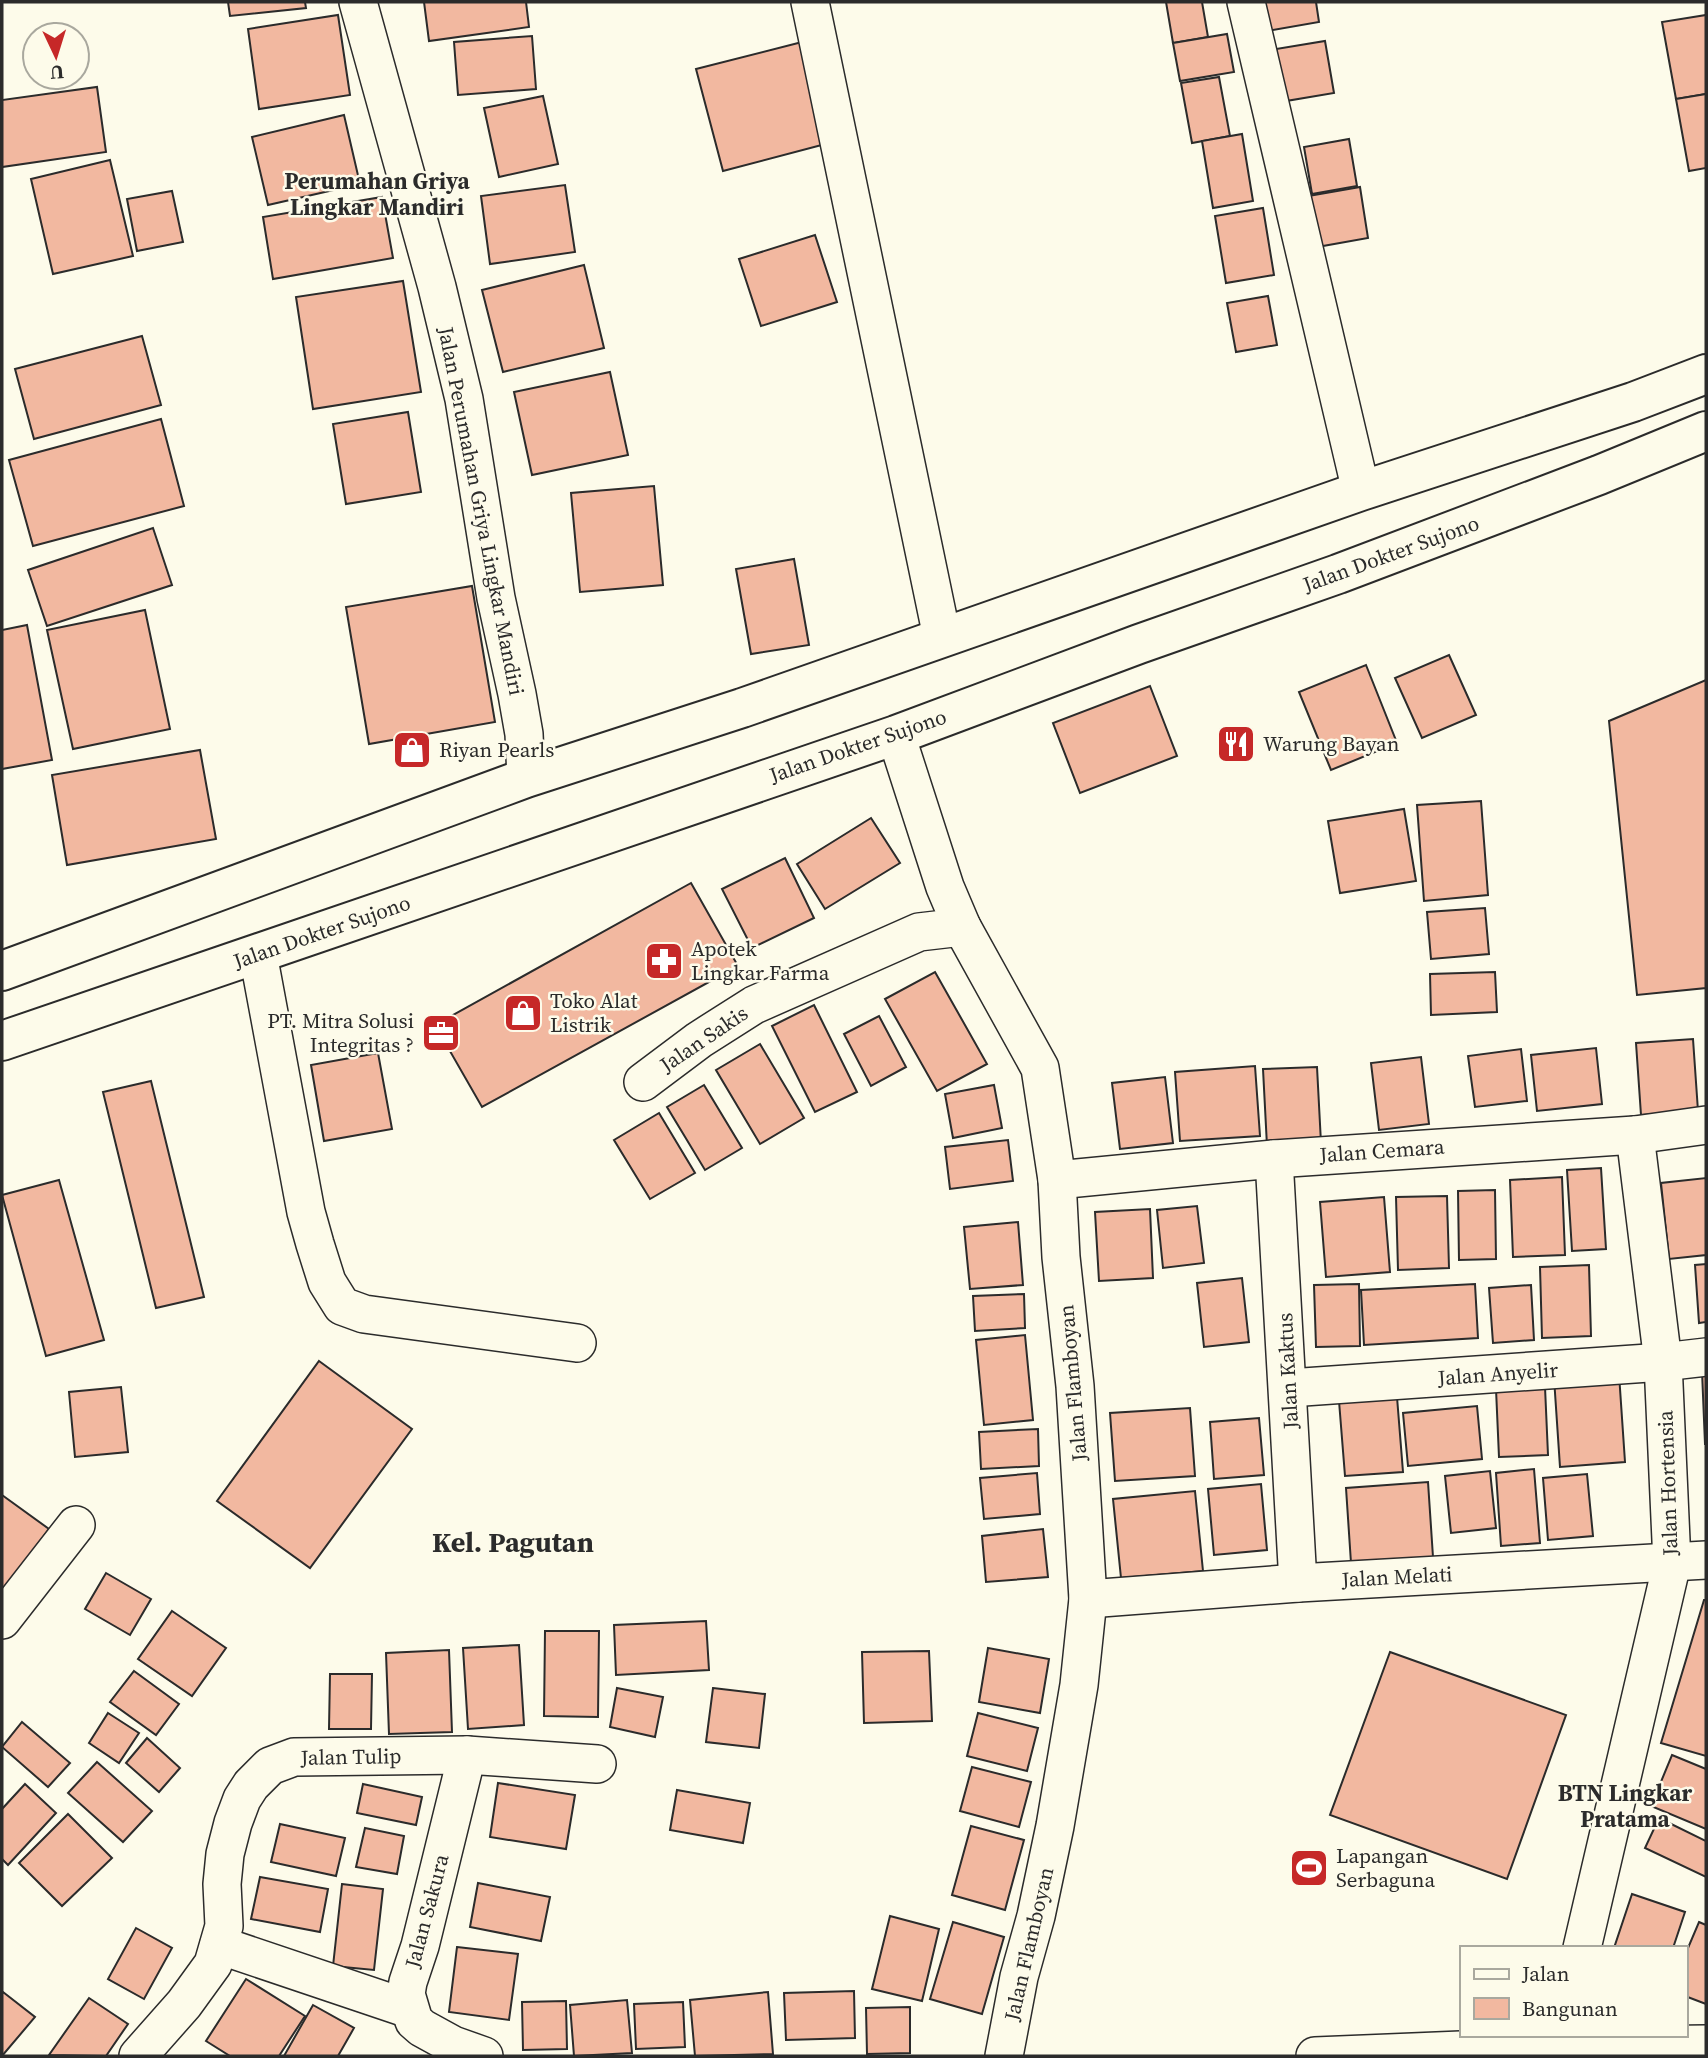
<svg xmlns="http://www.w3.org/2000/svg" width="1708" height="2058" font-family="'Source Serif 4',serif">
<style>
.building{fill:#f2b8a0;stroke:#2b2b2b;stroke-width:2}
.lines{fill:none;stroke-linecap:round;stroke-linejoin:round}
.minor-casing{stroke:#2b2b2b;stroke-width:40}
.trunk-casing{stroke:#2b2b2b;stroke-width:42}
.minor{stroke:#fdfbea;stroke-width:37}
.trunk{stroke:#fdfbea;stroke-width:38}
.labels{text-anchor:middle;stroke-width:5;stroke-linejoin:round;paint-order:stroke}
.street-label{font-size:21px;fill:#2b2b2b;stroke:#fdfbea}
.poi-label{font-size:21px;fill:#2b2b2b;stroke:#fdfbea;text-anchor:start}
.neighbourhood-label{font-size:23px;font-weight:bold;fill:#2b2b2b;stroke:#fdfbea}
.district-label{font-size:28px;font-weight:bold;fill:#2b2b2b;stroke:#fdfbea}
</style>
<rect width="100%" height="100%" fill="#fdfbea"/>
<g class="building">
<polygon points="228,2 305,2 306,8 230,16"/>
<polygon points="424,2 526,2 529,27 429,41"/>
<polygon points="1166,2 1202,2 1208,37 1173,43"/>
<polygon points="1256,2 1316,2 1319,22 1261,32"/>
<polygon points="338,15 350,95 259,109 248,29"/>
<polygon points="1706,15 1706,94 1676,99 1662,22"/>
<polygon points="1227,34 1234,72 1180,81 1173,43"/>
<polygon points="532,36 536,89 458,95 454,42"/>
<polygon points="806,41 833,142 723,171 696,69"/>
<polygon points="1325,41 1334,93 1286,101 1276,49"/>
<polygon points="1219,77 1230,136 1192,143 1181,83"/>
<polygon points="97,87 106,152 2,167 2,100"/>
<polygon points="1706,94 1706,168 1689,171 1676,99"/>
<polygon points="543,96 558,164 499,177 484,108"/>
<polygon points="344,115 360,184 268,205 252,137"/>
<polygon points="1242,134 1253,201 1213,208 1202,141"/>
<polygon points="1349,139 1357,186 1312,194 1304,147"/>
<polygon points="110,160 133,256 53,274 31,179"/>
<polygon points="565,185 575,252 490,264 481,196"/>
<polygon points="1360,187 1368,238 1306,249 1297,198"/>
<polygon points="172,191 183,242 137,251 127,199"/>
<polygon points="382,197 393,258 273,279 263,217"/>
<polygon points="1263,208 1274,275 1226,283 1215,216"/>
<polygon points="815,235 837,302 761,326 739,259"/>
<polygon points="584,265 604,348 503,372 482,290"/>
<polygon points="403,281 421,392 313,409 296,297"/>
<polygon points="1268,296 1277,345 1236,352 1227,303"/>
<polygon points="142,336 161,405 34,439 15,369"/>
<polygon points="610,372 628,455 532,475 514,392"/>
<polygon points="408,412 421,492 346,504 333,424"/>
<polygon points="161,419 184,506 33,546 9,460"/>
<polygon points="654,486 663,585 580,592 571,493"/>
<polygon points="153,528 172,585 47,626 28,570"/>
<polygon points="794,559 809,645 751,654 736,569"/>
<polygon points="472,586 495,722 369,744 346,607"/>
<polygon points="145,610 170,729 73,749 47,630"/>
<polygon points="27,625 52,760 2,769 2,630"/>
<polygon points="1449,655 1476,715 1422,738 1395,678"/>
<polygon points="1366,665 1397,743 1331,770 1299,692"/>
<polygon points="1706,680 1706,988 1637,995 1609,721"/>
<polygon points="1150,686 1177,756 1080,793 1053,723"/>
<polygon points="200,750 216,839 67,865 52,775"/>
<polygon points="1481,801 1488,895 1424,901 1417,805"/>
<polygon points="1404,809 1416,881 1340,893 1328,821"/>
<polygon points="871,818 900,863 825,909 797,864"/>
<polygon points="785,858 814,918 752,948 722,889"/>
<polygon points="691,883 738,966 482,1107 435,1025"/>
<polygon points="1485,908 1489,954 1431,959 1427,912"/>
<polygon points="935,972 987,1064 937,1091 885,999"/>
<polygon points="1495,972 1497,1012 1431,1015 1430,974"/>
<polygon points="814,1005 857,1092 815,1112 772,1026"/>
<polygon points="879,1016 906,1067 871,1086 844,1034"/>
<polygon points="1693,1039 1698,1111 1641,1115 1636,1043"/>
<polygon points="760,1044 804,1118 760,1144 716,1070"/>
<polygon points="1596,1048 1602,1104 1537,1111 1531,1055"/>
<polygon points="1521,1049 1527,1101 1475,1107 1468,1056"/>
<polygon points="378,1053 392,1129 324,1141 311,1065"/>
<polygon points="1421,1057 1429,1124 1379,1130 1371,1063"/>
<polygon points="1255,1066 1260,1136 1180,1141 1175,1072"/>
<polygon points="1317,1067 1321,1143 1267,1146 1263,1069"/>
<polygon points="1165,1077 1173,1143 1120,1149 1112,1083"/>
<polygon points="151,1081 204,1297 156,1308 103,1092"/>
<polygon points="704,1085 742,1148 705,1170 667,1107"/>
<polygon points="994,1085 1002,1128 953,1138 945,1094"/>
<polygon points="659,1113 695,1173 650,1199 614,1140"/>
<polygon points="1008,1140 1013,1181 950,1189 945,1147"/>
<polygon points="1601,1168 1606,1249 1572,1251 1567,1170"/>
<polygon points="1562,1177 1565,1255 1513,1257 1510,1180"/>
<polygon points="1706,1178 1706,1255 1669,1259 1661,1183"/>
<polygon points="59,1180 104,1340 46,1356 2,1195"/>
<polygon points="1495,1190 1496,1259 1459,1260 1458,1191"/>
<polygon points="1447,1196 1449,1268 1398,1270 1396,1197"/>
<polygon points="1384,1197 1390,1272 1326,1277 1320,1202"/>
<polygon points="1197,1206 1204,1263 1163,1268 1157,1210"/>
<polygon points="1150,1209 1153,1278 1099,1281 1095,1212"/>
<polygon points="1018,1222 1023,1285 970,1289 964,1227"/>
<polygon points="1706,1264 1706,1322 1699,1323 1695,1265"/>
<polygon points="1589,1265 1591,1336 1542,1338 1540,1267"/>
<polygon points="1242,1278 1249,1342 1204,1347 1197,1283"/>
<polygon points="1359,1284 1360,1346 1316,1347 1314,1285"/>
<polygon points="1475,1284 1478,1338 1364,1345 1361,1290"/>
<polygon points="1531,1285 1534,1340 1493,1343 1489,1288"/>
<polygon points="1024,1294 1025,1328 975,1331 973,1296"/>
<polygon points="1025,1335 1033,1420 984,1425 976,1340"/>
<polygon points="319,1361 412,1429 310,1568 217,1501"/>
<polygon points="1702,1371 1706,1371 1706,1444 1705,1444"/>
<polygon points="1619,1374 1625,1462 1560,1467 1554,1378"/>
<polygon points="121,1387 128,1452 75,1457 69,1392"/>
<polygon points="1545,1387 1548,1455 1499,1457 1496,1389"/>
<polygon points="1397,1397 1403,1472 1345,1476 1339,1401"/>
<polygon points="1477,1406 1482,1459 1408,1466 1403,1413"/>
<polygon points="1190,1408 1195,1476 1115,1481 1110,1413"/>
<polygon points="1259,1418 1264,1475 1214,1479 1210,1422"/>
<polygon points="1038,1429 1039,1466 981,1469 979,1432"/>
<polygon points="1534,1469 1540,1543 1501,1546 1496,1473"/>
<polygon points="1490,1471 1496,1528 1451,1533 1445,1476"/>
<polygon points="1037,1473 1040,1514 984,1519 980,1478"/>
<polygon points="1587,1474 1593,1536 1548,1540 1543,1478"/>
<polygon points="1428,1482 1433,1557 1351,1563 1346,1488"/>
<polygon points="1261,1484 1267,1550 1214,1555 1208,1489"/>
<polygon points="1195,1491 1203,1571 1121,1578 1113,1499"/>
<polygon points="2,1495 49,1529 2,1592"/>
<polygon points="1043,1529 1048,1577 986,1582 982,1536"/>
<polygon points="106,1573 151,1599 130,1635 85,1609"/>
<polygon points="1704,1600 1706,1600 1706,1756 1661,1743"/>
<polygon points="172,1611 226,1648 192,1696 138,1659"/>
<polygon points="706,1621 709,1670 616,1675 614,1625"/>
<polygon points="545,1631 599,1631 598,1717 544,1716"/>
<polygon points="519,1645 524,1725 468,1729 463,1648"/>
<polygon points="988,1648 1049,1659 1040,1713 979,1702"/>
<polygon points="449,1650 452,1732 389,1734 386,1653"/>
<polygon points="929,1651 932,1721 864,1723 862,1652"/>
<polygon points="1390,1652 1566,1715 1507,1879 1330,1815"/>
<polygon points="134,1671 179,1704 156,1735 110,1702"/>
<polygon points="330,1674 372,1674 371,1729 329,1729"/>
<polygon points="617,1688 663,1697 655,1737 610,1727"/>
<polygon points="713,1688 765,1694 759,1748 706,1742"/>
<polygon points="108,1713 139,1733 119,1763 89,1743"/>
<polygon points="978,1713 1038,1728 1027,1771 967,1756"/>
<polygon points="22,1722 70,1763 48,1787 2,1747"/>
<polygon points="147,1738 180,1768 159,1792 126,1763"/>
<polygon points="1672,1755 1706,1769 1706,1829 1651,1806"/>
<polygon points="97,1762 152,1811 123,1842 68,1793"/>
<polygon points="972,1767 1031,1782 1019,1827 960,1811"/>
<polygon points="498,1783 575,1795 566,1849 490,1837"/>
<polygon points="25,1784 56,1813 8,1865 2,1859 2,1809"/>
<polygon points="363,1784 422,1797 416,1825 357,1813"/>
<polygon points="677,1790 750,1803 743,1843 670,1830"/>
<polygon points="68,1814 112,1858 62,1906 19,1863"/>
<polygon points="1659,1818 1706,1841 1706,1877 1645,1848"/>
<polygon points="280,1824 345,1838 336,1876 271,1862"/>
<polygon points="971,1826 1024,1840 1005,1910 952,1895"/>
<polygon points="365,1828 404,1836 397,1874 356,1867"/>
<polygon points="260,1877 328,1889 320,1932 251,1919"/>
<polygon points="478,1883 550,1897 541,1941 470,1927"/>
<polygon points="342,1884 383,1889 374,1970 333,1966"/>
<polygon points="1632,1894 1685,1912 1673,1948 1614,1948"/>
<polygon points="890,1916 939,1929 922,2001 872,1989"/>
<polygon points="953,1922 1004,1937 982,2014 930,1999"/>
<polygon points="1699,1922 1706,1925 1706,2004 1685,1996 1685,1955"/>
<polygon points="136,1928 172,1948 144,1999 108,1979"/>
<polygon points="457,1947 518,1954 509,2020 449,2012"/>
<polygon points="246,1979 305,2016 279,2056 230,2056 206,2041"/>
<polygon points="854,1991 855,2038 786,2040 784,1993"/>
<polygon points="3,1992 35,2017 2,2056 2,1994"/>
<polygon points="768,1992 773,2054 695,2056 690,2000"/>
<polygon points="89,1998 128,2024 106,2056 49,2055"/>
<polygon points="627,2000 632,2053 574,2056 570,2005"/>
<polygon points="566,2001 567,2049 523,2050 522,2002"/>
<polygon points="683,2002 685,2047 636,2049 634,2004"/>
<polygon points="313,2005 354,2028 338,2056 284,2056"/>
<polygon points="910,2007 910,2053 867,2054 866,2008"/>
</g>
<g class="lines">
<defs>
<g id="minor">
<polyline points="358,2 437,287 464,399 496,598 517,694 524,734 526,778"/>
<polyline points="810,2 942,637"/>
<polyline points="1246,2 1361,491"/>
<polyline points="896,735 945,887 962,927 1040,1068 1057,1180 1061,1257 1075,1386 1088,1599 1079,1685 1055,1826 1036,1916 1019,1977 1004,2056"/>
<polyline points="258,954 306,1212 315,1244 327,1282 342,1306 364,1314 577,1343"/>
<polyline points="643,1082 699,1040 754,1005 919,932 962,927"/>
<polyline points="1274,1159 1298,1583"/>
<polyline points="1057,1180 1274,1159 1635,1135 1706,1125"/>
<polyline points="1289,1388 1663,1362 1706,1357"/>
<polyline points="1088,1599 1298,1583 1706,1560"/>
<polyline points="2,1620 76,1525"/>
<polyline points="467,1755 420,1946 408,1982 406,1994 414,2021 422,2028 453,2045 484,2056"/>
<polyline points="219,1945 409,2009"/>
<polyline points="1582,1948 1672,1563 1663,1362 1635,1135"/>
<polyline points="138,2056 184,2004 213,1964 224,1926 222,1884 225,1854 233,1823 242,1799 251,1785 270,1766 294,1757 467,1755 597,1764"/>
<polyline points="1315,2056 1560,2046 1706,2044"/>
</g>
<g id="trunk">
<polyline points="2,971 526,778 742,708 1361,491 1633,402 1706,374"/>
<polyline points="2,1041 896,735 1139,644 1338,574 1599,475 1706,431"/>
</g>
</defs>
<use href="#minor" class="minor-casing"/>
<use href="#trunk" class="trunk-casing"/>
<use href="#minor" class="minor"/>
<use href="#trunk" class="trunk"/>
</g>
<defs>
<symbol id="restaurant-square" viewBox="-11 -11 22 22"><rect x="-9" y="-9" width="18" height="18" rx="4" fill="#c62828" stroke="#fdfbea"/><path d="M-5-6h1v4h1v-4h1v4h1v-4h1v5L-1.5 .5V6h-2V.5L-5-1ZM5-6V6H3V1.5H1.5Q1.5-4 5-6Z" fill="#fff"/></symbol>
<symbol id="shop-square" viewBox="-11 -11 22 22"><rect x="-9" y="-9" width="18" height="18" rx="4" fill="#c62828" stroke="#fdfbea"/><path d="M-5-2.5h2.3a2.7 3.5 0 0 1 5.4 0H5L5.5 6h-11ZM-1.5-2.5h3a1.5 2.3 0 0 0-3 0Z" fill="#fff"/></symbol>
<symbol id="pharmacy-square" viewBox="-11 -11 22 22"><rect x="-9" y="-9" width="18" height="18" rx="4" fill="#c62828" stroke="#fdfbea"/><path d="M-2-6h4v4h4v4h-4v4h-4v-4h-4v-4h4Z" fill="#fff"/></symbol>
<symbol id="office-square" viewBox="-11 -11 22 22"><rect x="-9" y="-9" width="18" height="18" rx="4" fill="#c62828" stroke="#fdfbea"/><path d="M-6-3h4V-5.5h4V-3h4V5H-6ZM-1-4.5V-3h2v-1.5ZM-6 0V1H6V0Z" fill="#fff"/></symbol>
<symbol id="stadium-square" viewBox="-11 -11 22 22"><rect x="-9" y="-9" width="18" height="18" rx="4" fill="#c62828" stroke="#fdfbea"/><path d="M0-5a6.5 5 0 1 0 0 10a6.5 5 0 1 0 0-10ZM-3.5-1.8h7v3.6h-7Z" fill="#fff"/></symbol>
</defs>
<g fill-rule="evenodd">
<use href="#restaurant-square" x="1214" y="722" width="44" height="44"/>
<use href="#shop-square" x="390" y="728" width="44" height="44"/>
<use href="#pharmacy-square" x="642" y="939" width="44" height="44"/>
<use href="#shop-square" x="501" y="991" width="44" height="44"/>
<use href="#office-square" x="419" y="1011" width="44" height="44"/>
<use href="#stadium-square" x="1287" y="1846" width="44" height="44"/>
</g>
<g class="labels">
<g class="street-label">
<text transform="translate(481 511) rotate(79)" y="7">Jalan Perumahan Griya Lingkar Mandiri</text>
<text transform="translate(1391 554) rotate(-20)" y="7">Jalan Dokter Sujono</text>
<text transform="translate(858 746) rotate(-19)" y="7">Jalan Dokter Sujono</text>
<text transform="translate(322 932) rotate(-19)" y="7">Jalan Dokter Sujono</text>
<text transform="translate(704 1039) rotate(-34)" y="7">Jalan Sakis</text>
<text transform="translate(1382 1151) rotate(-4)" y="7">Jalan Cemara</text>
<text transform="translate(1288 1371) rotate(-93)" y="7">Jalan Kaktus</text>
<text transform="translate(1498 1374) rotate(-4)" y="7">Jalan Anyelir</text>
<text transform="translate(1073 1383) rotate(-95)" y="7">Jalan Flamboyan</text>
<text transform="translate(1668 1483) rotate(-92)" y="7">Jalan Hortensia</text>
<text transform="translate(1397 1577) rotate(-3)" y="7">Jalan Melati</text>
<text transform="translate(351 1757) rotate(-1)" y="7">Jalan Tulip</text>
<text transform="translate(427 1911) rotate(-75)" y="7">Jalan Sakura</text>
<text transform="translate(1029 1944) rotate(-77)" y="7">Jalan Flamboyan</text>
</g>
<g class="poi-label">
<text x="1263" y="751">Warung Bayan</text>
<text x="439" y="757">Riyan Pearls</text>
<text x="691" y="956">Apotek<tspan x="691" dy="24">Lingkar Farma</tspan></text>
<text x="550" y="1008">Toko Alat<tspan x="550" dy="24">Listrik</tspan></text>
<text x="414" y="1028" text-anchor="end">PT. Mitra Solusi<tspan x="414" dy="24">Integritas ?</tspan></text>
<text x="1336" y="1863">Lapangan<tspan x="1336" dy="24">Serbaguna</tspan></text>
</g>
<g class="neighbourhood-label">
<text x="377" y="189">Perumahan Griya<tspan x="377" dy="26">Lingkar Mandiri</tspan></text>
<text x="1625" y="1801">BTN Lingkar<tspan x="1625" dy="26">Pratama</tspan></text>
</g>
<g class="district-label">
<text x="513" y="1552">Kel. Pagutan</text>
</g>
</g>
<rect width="1708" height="2058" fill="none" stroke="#2b2b2b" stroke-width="7"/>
<rect x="1460" y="1946" width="228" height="91" fill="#fdfbea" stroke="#a9a89e" stroke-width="2"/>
<rect x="1474" y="1969" width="35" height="10" fill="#fdfbea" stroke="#a9a89e" stroke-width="2"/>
<text x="1522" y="1981" font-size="21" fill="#2b2b2b">Jalan</text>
<rect x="1474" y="1998" width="35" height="21" fill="#f2b8a0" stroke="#a9a89e" stroke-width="2"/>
<text x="1522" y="2016" font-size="21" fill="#2b2b2b">Bangunan</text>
<g transform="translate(56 56) rotate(176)"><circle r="33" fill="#fdfbea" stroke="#a9a89e" stroke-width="2"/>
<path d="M0-5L12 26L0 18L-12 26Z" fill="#c62828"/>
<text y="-10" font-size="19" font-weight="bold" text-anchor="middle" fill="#2b2b2b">U</text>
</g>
</svg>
